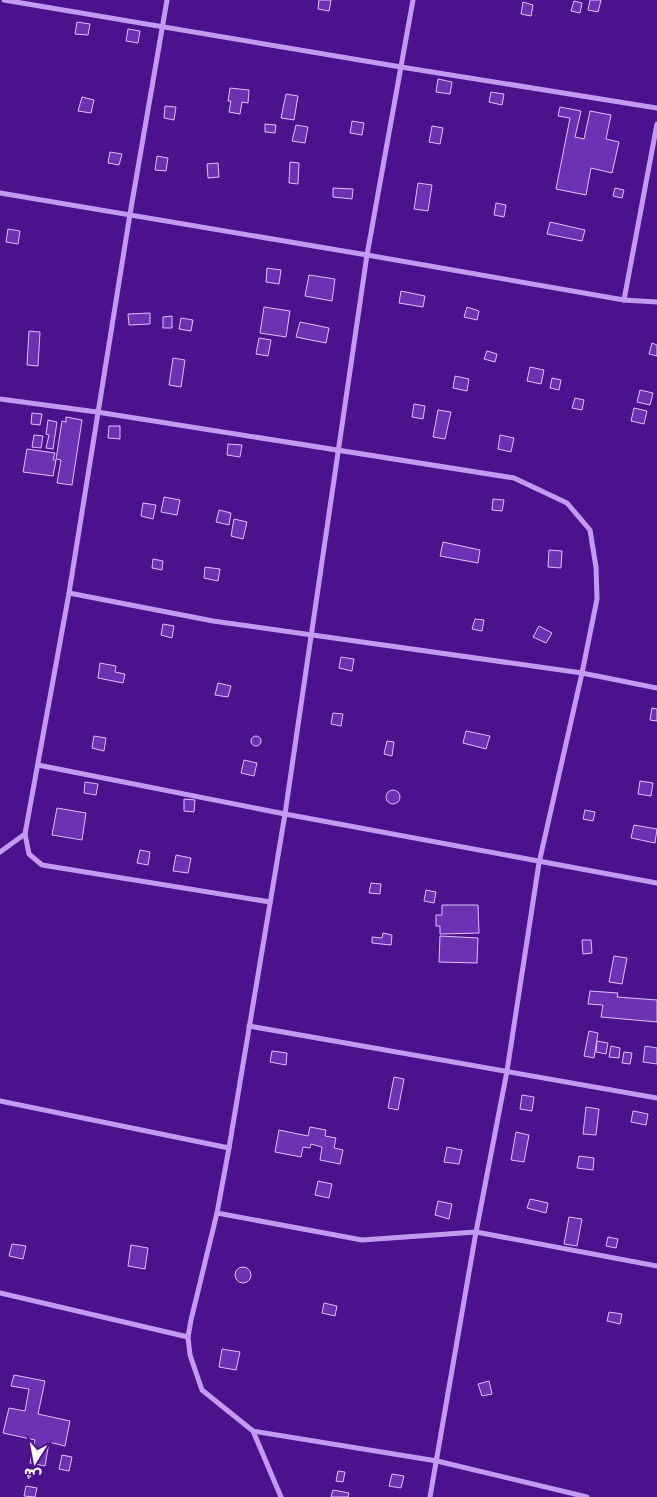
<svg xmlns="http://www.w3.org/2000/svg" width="657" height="1497" font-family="Rubik,'Noto Sans Arabic',sans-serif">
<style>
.building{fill:#6d32b4;stroke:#dcc2fc}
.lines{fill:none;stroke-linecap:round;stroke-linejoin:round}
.minor{stroke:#c29bf1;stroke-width:5}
</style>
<rect width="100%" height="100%" fill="#4c128d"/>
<g class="building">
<polygon points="319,0 331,0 329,11 318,9"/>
<polygon points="590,0 601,0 598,12 588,10"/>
<polygon points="574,1 582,3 580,13 571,11"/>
<polygon points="523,2 533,5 531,16 521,14"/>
<polygon points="77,22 90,24 88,35 75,34"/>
<polygon points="128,29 140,31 138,43 126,41"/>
<polygon points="438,79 452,82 450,94 436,92"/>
<polygon points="230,88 249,90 248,103 242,102 240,114 229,112 231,101 228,101"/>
<polygon points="491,92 504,94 502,105 489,102"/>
<polygon points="286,94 298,96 294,120 281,118"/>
<polygon points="82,97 94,100 91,113 78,111"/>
<polygon points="165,106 176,107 174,120 164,118"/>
<polygon points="560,107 581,111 575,137 584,139 590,111 611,115 606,139 619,142 612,173 591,168 586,195 556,189 570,118 558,116"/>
<polygon points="352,121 364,123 362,135 350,133"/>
<polygon points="265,124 276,125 275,133 265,132"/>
<polygon points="296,125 308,127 305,143 292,141"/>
<polygon points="432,126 443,128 440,144 429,142"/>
<polygon points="110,152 122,154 119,165 108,163"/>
<polygon points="157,156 168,158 166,171 155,170"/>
<polygon points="290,162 299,163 298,184 289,183"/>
<polygon points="218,163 219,177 208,178 207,164"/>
<polygon points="418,183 432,185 428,211 414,209"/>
<polygon points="333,188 353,189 352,199 333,197"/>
<polygon points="615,188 624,190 622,198 613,196"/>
<polygon points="496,203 506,205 504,217 494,215"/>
<polygon points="550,222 585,230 582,241 547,234"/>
<polygon points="8,229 20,231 18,244 6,242"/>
<polygon points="267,268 281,270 279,284 266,282"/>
<polygon points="309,275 335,279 332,301 305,296"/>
<polygon points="401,291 425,296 423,307 399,303"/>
<polygon points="264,307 290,311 286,337 260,333"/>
<polygon points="467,307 479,311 477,320 464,317"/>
<polygon points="150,313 150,324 129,325 128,314"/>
<polygon points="172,316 172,328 163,328 163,317"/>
<polygon points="181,318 193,320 191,331 179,329"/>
<polygon points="300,322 329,328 326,343 296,337"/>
<polygon points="29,331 40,332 38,366 27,365"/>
<polygon points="259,338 271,340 268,356 256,354"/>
<polygon points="652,343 657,345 657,356 649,354"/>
<polygon points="487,351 497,354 495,362 484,359"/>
<polygon points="173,358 185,360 181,387 169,385"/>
<polygon points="530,367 544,370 541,384 527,381"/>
<polygon points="455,376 469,379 467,391 453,388"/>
<polygon points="552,378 561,380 559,390 550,388"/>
<polygon points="640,390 653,393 650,405 637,402"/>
<polygon points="575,398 584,400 582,410 572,408"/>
<polygon points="414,404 425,406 423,419 412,417"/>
<polygon points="634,408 647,411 644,424 631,421"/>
<polygon points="438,410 451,412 445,439 433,437"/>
<polygon points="32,413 42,414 40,425 31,424"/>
<polygon points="66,417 82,420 72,485 57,483 61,460 56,459 57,453 62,421 66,422"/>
<polygon points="48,420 57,422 53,449 46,448 49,435 46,434"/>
<polygon points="109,426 120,426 120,439 108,438"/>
<polygon points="34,435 43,436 41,448 32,447"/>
<polygon points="500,435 514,438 511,452 498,449"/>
<polygon points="228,444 242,445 240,457 227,455"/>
<polygon points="27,449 55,453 53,460 56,460 53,476 23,472"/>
<polygon points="164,497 180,500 177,515 161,512"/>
<polygon points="493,499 504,500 502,511 492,510"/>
<polygon points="143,503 156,505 153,519 141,516"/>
<polygon points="219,510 231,513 229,525 216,522"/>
<polygon points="234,519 247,522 243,539 231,536"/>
<polygon points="443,542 480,550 478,563 440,556"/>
<polygon points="549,550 562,551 561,568 548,567"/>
<polygon points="153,559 163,561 162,570 152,568"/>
<polygon points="205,567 220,569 218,581 204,578"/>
<polygon points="475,619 484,620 482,631 472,629"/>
<polygon points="163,624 174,626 172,638 161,635"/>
<polygon points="539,626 552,633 546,643 533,637"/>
<polygon points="341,657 354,659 352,671 339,668"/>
<polygon points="100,663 116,666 115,672 125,674 123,683 98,678"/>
<polygon points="218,683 231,686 228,697 215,695"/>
<polygon points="652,708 657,709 657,721 650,720"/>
<polygon points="333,713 343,714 341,726 331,724"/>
<polygon points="466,731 490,736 486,749 463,743"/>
<polygon points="94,736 106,738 104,751 92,748"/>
<circle cx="256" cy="741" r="5"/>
<polygon points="387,741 394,742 392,756 384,754"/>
<polygon points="244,760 257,763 254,776 241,773"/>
<polygon points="640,781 653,783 651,796 638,794"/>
<polygon points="85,782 98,784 96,795 84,793"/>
<circle cx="393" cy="797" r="7"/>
<polygon points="184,799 195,800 194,812 184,811"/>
<polygon points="57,808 86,813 82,840 52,835"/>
<polygon points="585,810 595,812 593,821 583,819"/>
<polygon points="634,825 657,829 655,843 631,838"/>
<polygon points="140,850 150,852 148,865 137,863"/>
<polygon points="176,855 191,858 188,873 173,871"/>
<polygon points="371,883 381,884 380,894 369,893"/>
<polygon points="426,890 436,892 434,903 424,901"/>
<polygon points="442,905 478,905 479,933 440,934 440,926 436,926 436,915 442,915"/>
<polygon points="383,933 392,935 391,945 372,943 372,937 382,938"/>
<polygon points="440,936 478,938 477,963 439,962"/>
<polygon points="582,940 591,940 592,953 583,954"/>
<polygon points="614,956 627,958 622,984 609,982"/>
<polygon points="590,991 618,993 617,997 657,1000 657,1022 601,1017 603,1005 588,1004"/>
<polygon points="589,1031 598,1033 594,1058 584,1056"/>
<polygon points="597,1041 608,1043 606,1054 596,1052"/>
<polygon points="611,1046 620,1048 619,1058 609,1057"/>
<polygon points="645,1046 657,1048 657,1064 643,1062"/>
<polygon points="272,1051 287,1053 286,1065 270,1062"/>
<polygon points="624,1052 632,1053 630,1064 622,1063"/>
<polygon points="394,1077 404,1079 398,1110 388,1108"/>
<polygon points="522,1095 534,1097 532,1111 520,1109"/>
<polygon points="586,1107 599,1109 596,1135 583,1134"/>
<polygon points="633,1111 648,1114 646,1125 631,1122"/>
<polygon points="310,1127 326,1130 325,1136 336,1138 334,1148 343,1150 340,1164 320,1160 322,1147 311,1144 310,1148 303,1147 301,1157 275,1152 279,1130 308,1136"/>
<polygon points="516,1132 529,1135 524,1162 511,1160"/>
<polygon points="447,1147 462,1150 459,1164 444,1162"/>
<polygon points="579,1156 594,1158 593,1170 577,1168"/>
<polygon points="318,1181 332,1184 329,1198 315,1195"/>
<polygon points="530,1199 548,1203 546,1213 527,1208"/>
<polygon points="438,1201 452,1204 449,1219 435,1215"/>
<polygon points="569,1217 582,1219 577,1246 564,1244"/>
<polygon points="608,1237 618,1239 616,1248 606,1246"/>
<polygon points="12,1244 26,1246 23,1259 9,1256"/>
<polygon points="131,1245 148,1248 145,1269 128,1266"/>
<circle cx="243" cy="1275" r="8"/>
<polygon points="324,1303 337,1306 335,1316 322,1313"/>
<polygon points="609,1312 622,1314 620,1324 607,1321"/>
<polygon points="222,1349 240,1352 236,1370 219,1367"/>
<polygon points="14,1375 45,1381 38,1414 70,1421 65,1446 49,1442 45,1466 30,1463 35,1440 3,1433 9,1408 25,1411 29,1389 11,1386"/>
<polygon points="489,1381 492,1394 482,1396 478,1384"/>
<polygon points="62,1455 72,1457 69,1471 59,1469"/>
<polygon points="338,1471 345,1472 343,1482 336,1481"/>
<polygon points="392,1474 404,1476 401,1488 389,1486"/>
<polygon points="26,1486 37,1488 35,1497 24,1496"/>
<polygon points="333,1490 349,1493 348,1497 331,1497"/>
</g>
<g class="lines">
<g class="minor">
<polyline points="4,0 401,67 657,108"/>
<polyline points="167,0 130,214 69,593 25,834 29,854 42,865 270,902"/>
<polyline points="0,193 367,255 624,300 657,302"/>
<polyline points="624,300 657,124"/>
<polyline points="0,399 97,412 514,478 567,503 590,530 596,567 597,599 582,673 539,863 507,1071 476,1232 430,1497"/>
<polyline points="69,593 213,621 582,673 657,688"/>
<polyline points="38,765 285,814 657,883"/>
<polyline points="0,852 25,834"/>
<polyline points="249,1026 657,1098"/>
<polyline points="0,1101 229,1148"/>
<polyline points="217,1213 362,1240 476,1232 657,1266"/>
<polyline points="0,1293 188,1337"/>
<polyline points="253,1431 437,1461 587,1497"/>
<polyline points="281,1497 253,1431 202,1390 190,1355 188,1337 191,1320 217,1213 229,1148 285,814 367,255 413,0"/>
</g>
</g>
<g transform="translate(35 1462) rotate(191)" stroke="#4c128d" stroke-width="4" paint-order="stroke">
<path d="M0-4L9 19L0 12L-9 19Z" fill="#ffffff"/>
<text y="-8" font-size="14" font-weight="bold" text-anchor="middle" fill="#ffffff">ش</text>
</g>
</svg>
